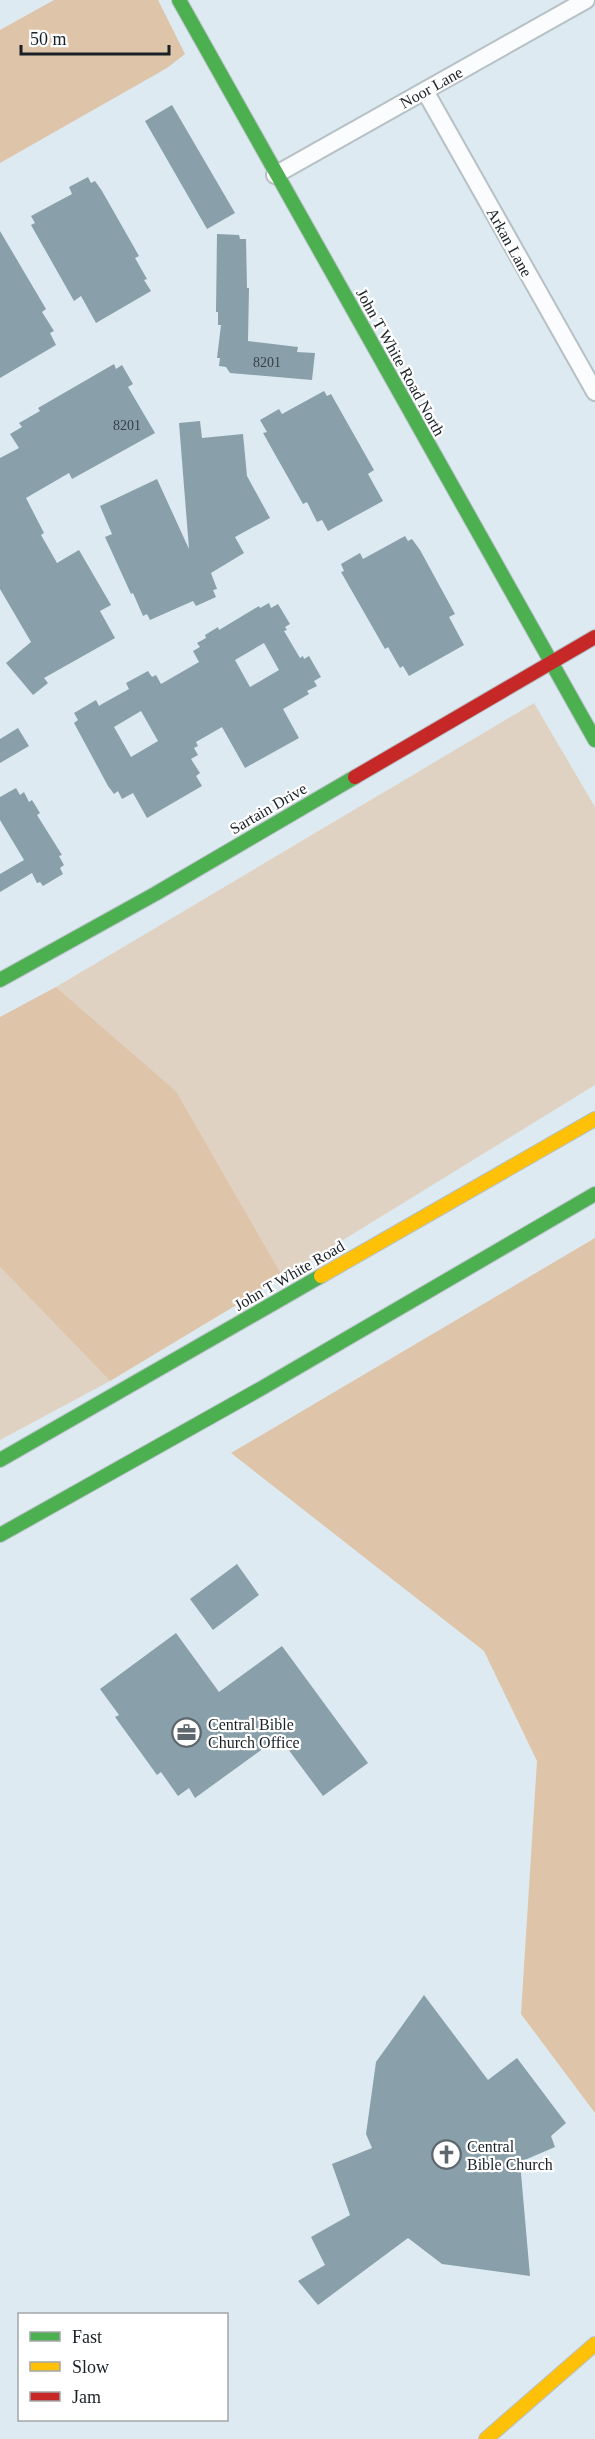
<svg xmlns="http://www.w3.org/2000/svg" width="595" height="2439" font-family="'Times New Roman',serif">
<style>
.green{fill:#e0d2c2}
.forest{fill:#dec4a8}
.building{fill:#89a0ab;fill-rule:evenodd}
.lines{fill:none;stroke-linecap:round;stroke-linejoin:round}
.street-casing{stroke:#b6c0c5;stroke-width:20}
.fast-casing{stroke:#b6c0c5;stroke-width:16}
.slow-casing{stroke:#b6c0c5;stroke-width:16}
.jam-casing{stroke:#b6c0c5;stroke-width:16}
.street{stroke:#fafcfd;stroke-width:16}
.fast{stroke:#4caf50;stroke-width:14}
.slow{stroke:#ffc107;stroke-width:14}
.jam{stroke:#c62828;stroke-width:14}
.labels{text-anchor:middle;stroke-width:4.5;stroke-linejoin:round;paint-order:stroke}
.number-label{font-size:14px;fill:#354147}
.street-label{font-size:16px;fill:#192126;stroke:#fff}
.poi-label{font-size:16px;fill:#192126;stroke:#fff;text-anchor:start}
</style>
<rect width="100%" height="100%" fill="#ddeaf1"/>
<g class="green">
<polygon points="534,703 595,807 595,1085 283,1277 176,1091 56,987"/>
<polygon points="0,1267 110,1381 0,1440"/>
</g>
<g class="forest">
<polygon points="54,0 158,0 185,54 167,68 0,163 0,30"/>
<polygon points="56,987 176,1091 283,1277 110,1381 0,1267 0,1017"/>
<polygon points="595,1238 595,2113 521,2014 537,1761 484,1651 231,1453"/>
</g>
<g class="building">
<polygon points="172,105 235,213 207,229 145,121"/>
<polygon points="88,177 91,183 95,181 102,191 139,256 135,258 147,279 144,280 151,291 96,323 81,296 74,301 31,225 35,223 31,216 72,194 69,187"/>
<polygon points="0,231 46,309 42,312 54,331 50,333 56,345 0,378"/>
<polygon points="217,234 239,235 240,239 246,239 247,288 249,288 248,341 298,347 297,352 315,353 312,380 230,373 226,367 219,366 220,358 217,358 221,325 218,325 218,312 216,312"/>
<polygon points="114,364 116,369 122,365 133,384 128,387 155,433 72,479 69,473 26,498 44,533 41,535 57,563 79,550 111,605 100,611 115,638 44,678 48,683 33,695 6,663 31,642 0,589 0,458 19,448 10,434 22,427 19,423 40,411 38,408"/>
<polygon points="324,391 327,396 331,394 374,470 368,474 383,501 328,531 322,520 317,522 307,502 303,504 263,433 267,432 260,420 279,409 282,414"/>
<polygon points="200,421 202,438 243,434 247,476 270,518 235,537 244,553 211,573 217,589 213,590 216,597 196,606 193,601 150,620 147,614 143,616 133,593 131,594 105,537 112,534 100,506 157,479 189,549 179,423"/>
<polygon points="405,536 408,541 412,539 420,550 455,614 449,617 464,645 409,676 403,666 400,668 388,647 385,649 341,572 344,571 341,564 360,553 363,559"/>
<path d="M269,603L271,608L278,604L290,624L285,627L287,630L284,631L300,658L303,656L304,659L309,656L321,677L314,681L317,686L307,691L309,694L283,709L299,738L245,768L222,727L196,742L198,746L194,748L198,755L191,759L200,773L196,776L202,786L147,818L133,793L122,799L118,791L114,794L108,786L74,723L78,720L74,713L96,700L99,706L102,704L129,689L126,683L148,671L152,677L156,675L161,684L199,662L193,651L200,647L197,643L206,638L205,635L218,627L219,630L259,606L260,608ZM264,643L279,670L250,687L235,660ZM141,711L158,741L131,757L114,727Z"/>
<polygon points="18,728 29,746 0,763 0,739"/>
<polygon points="16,788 20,795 24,792 29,802 32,800 40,813 37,815 62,855 59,856 64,865 60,868 63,874 43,886 40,882 37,883 32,873 0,892 0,874 24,860 0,820 0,797"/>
<polygon points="237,1564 259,1595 213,1630 190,1599"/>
<polygon points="176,1633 219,1692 282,1646 368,1763 323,1796 279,1737 195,1798 189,1788 178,1796 161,1772 157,1775 115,1717 119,1715 100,1689"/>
<polygon points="424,1995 488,2080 517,2058 566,2123 551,2136 555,2147 520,2162 530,2276 442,2264 408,2238 318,2305 298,2281 325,2265 311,2237 350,2215 332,2164 372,2148 366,2134 376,2062"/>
</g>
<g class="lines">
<defs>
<g id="street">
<polyline points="425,91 595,392"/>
<polyline points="275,175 586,0"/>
</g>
<g id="fast">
<polyline points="179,0 595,740"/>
<polyline points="0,980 155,894 355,777"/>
<polyline points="0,1460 321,1276"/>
<polyline points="0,1535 262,1388 595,1194"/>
</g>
<g id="slow">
<polyline points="321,1276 595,1119"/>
<polyline points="486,2439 595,2344"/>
</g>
<polyline id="jam" points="355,777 595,637"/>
</defs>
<use href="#street" class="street-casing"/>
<use href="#fast" class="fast-casing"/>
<use href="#slow" class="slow-casing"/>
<use href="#jam" class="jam-casing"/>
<use href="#street" class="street"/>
<use href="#fast" class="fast"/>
<use href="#slow" class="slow"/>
<use href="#jam" class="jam"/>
</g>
<defs>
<symbol id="office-ring" viewBox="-11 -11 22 22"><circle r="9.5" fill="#fff" stroke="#5e676d" stroke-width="1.5"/><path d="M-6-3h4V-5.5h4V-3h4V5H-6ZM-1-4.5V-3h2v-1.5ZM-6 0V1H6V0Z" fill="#5e676d"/></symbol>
<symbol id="church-ring" viewBox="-11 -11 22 22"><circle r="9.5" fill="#fff" stroke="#5e676d" stroke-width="1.5"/><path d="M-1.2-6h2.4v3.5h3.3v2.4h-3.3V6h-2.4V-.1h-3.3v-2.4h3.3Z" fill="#5e676d"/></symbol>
</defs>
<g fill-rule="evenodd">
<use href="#office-ring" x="170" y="1716" width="33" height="33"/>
<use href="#church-ring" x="430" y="2138" width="33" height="33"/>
</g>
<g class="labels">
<g class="number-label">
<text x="267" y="367">8201</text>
<text x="127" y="430">8201</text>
</g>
<g class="street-label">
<text transform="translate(431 87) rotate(-29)" y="6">Noor Lane</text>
<text transform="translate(510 242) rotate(61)" y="6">Arkan Lane</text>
<text transform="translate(401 362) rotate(61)" y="6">John T White Road North</text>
<text transform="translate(268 808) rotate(-30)" y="6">Sartain Drive</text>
<text transform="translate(289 1275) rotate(-30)" y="6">John T White Road</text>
</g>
<g class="poi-label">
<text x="208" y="1730">Central Bible<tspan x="208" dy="18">Church Office</tspan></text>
<text x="467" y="2152">Central<tspan x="467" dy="18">Bible Church</tspan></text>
</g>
</g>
<rect x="18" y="2313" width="210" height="108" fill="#ffffff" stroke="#a3a6a8" stroke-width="1.5"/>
<rect x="30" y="2332" width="30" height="9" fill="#4caf50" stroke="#a3a6a8" stroke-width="1.5"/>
<text x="72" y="2343" font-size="18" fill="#192126">Fast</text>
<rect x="30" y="2362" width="30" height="9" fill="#ffc107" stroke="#a3a6a8" stroke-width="1.5"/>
<text x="72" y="2373" font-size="18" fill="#192126">Slow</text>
<rect x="30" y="2392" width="30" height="9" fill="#c62828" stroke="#a3a6a8" stroke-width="1.5"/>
<text x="72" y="2403" font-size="18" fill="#192126">Jam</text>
<path d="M21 45v9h148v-9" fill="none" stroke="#192126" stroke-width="3"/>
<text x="30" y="45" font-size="18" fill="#192126" stroke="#ffffff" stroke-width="4.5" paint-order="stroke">50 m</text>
</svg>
